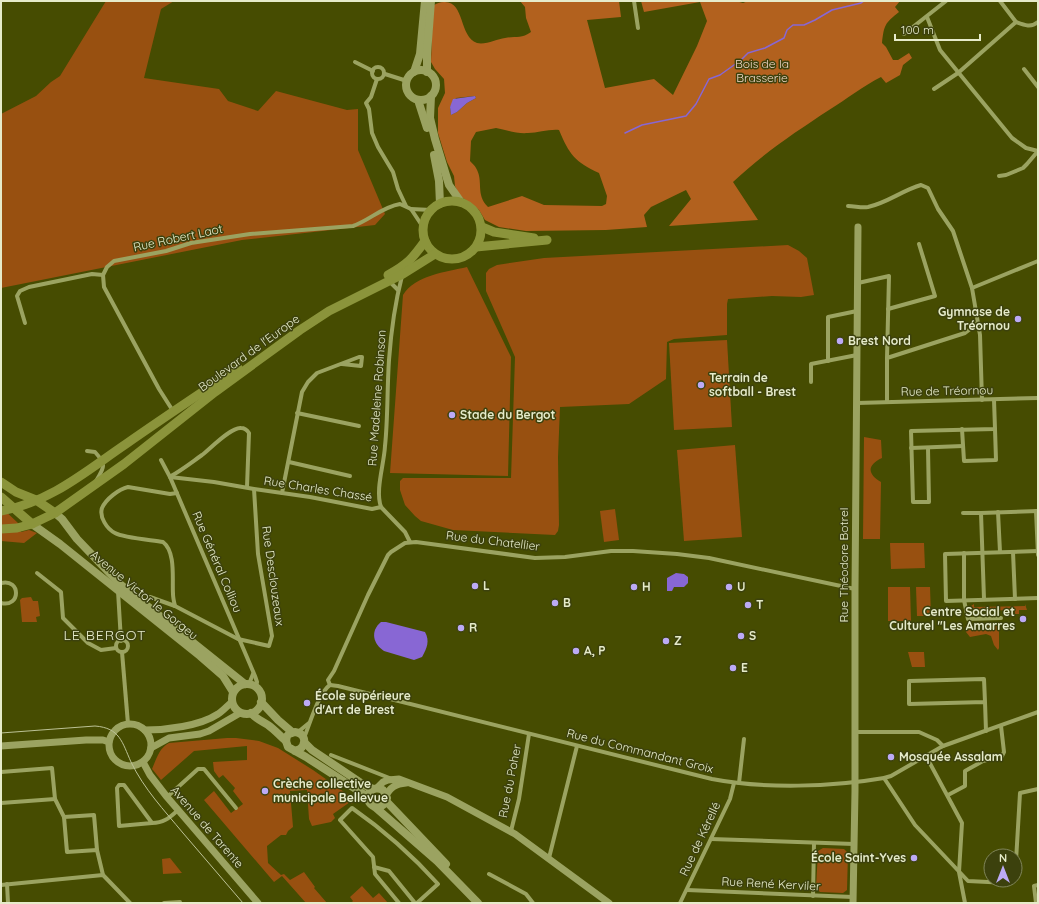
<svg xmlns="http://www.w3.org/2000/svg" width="1039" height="904" font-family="Quicksand,sans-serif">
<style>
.green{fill:#985010}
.forest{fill:#b2611e;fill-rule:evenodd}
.water{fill:#8867d4}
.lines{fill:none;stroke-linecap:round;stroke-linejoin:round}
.stream{stroke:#8867d4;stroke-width:1.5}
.minor{stroke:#9ba361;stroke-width:4}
.tertiary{stroke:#9ba361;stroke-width:7}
.secondary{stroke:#9ba361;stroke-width:8}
.primary{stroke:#8b943b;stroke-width:9}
.tram{stroke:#bcc296;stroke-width:1}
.poi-dot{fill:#bcaaf6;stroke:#3c410d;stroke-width:1.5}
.labels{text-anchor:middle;stroke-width:3;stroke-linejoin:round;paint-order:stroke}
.park-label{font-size:12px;fill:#f2d7c6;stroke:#3c410d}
.street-label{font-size:12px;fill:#e6ebca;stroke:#3c410d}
.poi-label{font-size:12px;font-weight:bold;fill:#e6ebca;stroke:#3c410d;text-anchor:start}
.quarter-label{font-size:14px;letter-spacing:1px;fill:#e6ebca;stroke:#3c410d}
</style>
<rect width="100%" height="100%" fill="#464c01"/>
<g class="green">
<polygon points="106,1 174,1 161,9 144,78 219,89 228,101 258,111 276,91 347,110 358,109 358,150 385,214 375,225 242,240 1,288 1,114 36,96 51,82 60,76"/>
<polygon points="788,245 799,251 807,258 814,295 801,297 772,296 728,299 727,304 727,335 674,339 667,342 666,379 629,404 560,407 558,457 559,525 558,531 555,535 453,530 421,521 415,516 405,505 400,490 400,481 403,478 511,478 515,357 486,291 486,273 489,269 497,265 544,258"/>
<path d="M467,267L511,357L508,476L390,473L403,295C415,275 446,272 467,267Z"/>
<polygon points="727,340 732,427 674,430 669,343"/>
<path d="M864,437L881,440L882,458C867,465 867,474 881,482L880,539H863Z"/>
<polygon points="735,445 742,537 684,541 677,450"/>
<polygon points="1,507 18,523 21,532 29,530 37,533 24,543 1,541"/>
<polygon points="615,509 619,540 604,542 600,511"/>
<polygon points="890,543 924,543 925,568 891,569"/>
<polygon points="888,587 910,587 911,621 888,621"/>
<polygon points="916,587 930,587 931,616 917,616"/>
<polygon points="31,597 33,601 38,601 40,616 36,617 37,622 22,622 20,600 22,598"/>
<polygon points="974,604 974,607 1025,606 1025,604 1027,610 1019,610 1019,614 1015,614 1015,610 974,611 974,615 971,606"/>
<polygon points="999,625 999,648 998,650 994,645 991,636 986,634 970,637 966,632 965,626"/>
<polygon points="908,652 924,652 925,667 912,667"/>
<path d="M227,738H236L259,741L278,748L313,770L354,799L352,804L350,802L333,814L335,818L331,822L312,826L309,819L307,790L290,791L293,827L288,831L286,835H281L267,846L268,863L281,875L284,874L290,880L304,872L315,887L314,888L327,903H306L282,876L274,882L204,800L214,791L231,813L243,804L233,791L235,788L223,775L219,778L214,771L213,762L247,760V746L194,751L161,780L153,770L152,769C156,760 159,748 169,743Z"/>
<polygon points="823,848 844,849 848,853 847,890 843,893 820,892 816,888 818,851"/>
<polygon points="170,858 182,873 163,874 162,859"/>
<polygon points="362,886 373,898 379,893 388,903 351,903 353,901 350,897"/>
</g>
<path class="forest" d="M520,1H619L621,17L587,20L605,88L654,79L673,95L697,46L707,21L700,2L644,12L641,1H736L743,3L748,1H900L895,7L899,12C885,23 884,25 882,43L886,47L893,60H898L909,53L912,58L903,65L900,75L886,83L881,77C863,86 847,99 829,110C794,133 764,153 733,182L758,220L669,226L691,199L686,190L651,207L644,215L647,227L606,230L526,231L499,227L485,220L479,210L459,195L455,186L454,176L447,162L438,133V108L445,93L444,79L435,69L431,62L433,6C437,3 440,2 444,2C465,1 459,37 477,43C486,45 497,39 505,38C516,36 521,39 531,32L526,18L525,7ZM475,96L476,98L467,103L457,112L451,115L450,107L456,98ZM496,128C506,130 517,134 528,133C538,133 549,129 559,130C569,154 575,162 599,173L607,196L606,204L602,206L544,205L522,196L488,207C475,194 484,181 476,168C475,166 472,163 470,161L471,141L476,132Z"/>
<g class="water">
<polygon points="475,96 476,98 467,103 457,112 451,115 450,107 453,99"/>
<polygon points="676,573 684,574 688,577 688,583 684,587 674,587 672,591 667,591 667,578"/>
<path d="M381,622H386L425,632C430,641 427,648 422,657L414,660L384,651C373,644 370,631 381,622Z"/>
</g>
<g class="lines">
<polyline class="stream" points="625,133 642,125 686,116 696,104 709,79 720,75 741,60 748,53 765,48 784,38 787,30 793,25 804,25 815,20 832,10 861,3 864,1"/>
<g class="minor">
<polyline points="634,1 638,28"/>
<polyline points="1000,1 1016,22"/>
<polyline points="927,17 940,50 1012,138 1026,148 1038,151"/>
<polyline points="904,34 946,1"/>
<polyline points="355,62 373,71"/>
<circle cx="378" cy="73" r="6"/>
<polyline points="1024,69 1038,87"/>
<polyline points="385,74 407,81"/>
<polyline points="377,79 371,97 366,103 369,109 372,133 378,147 393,172 398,189 406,206"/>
<path d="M934,89L958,73L1016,22C1024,25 1031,28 1038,22"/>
<polyline points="999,176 1006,175 1023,168 1027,164 1038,151"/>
<path d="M848,206C855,206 861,208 868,207C887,203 903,190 921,185L928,188L938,209L953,231L972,288L980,335L982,400"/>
<polyline points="411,209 431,210"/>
<polyline points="389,281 398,290"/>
<polyline points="858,283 889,276 887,358"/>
<polyline points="972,288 1038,261"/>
<polyline points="888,309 935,296 919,244"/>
<polyline points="25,323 17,296 20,291 29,287 92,274 103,275"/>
<polyline points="828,361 828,317 857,311"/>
<polyline points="811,382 811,364 857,355"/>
<polyline points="887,402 887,358 965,333 978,323"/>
<polyline points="857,403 1038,398"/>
<path d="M173,411L159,389L104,287L103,275L107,267L114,261L166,251L191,243L250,234L353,226C370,220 382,207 400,204L411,209L423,227"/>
<polyline points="297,413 359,426"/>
<polyline points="962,429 964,461 996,460 995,429"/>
<polyline points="911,448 963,446"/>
<polyline points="928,448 929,502 913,502 911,431 995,429 994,400"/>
<path d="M87,451L95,452C107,465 104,468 96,481"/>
<polyline points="161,460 170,477 255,676 257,682 256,687"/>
<polyline points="289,462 350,476"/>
<path d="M171,476C182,470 192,462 202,455C211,448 231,427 241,428C245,428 247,430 249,433L247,487"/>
<polyline points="170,477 214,482 254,489 310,497 372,509 381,507 405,532 410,542"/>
<polyline points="282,493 302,392 308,382 317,373 359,357 362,357 361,366 342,364"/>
<path d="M381,507C375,490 384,465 385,446C388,418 387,389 389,360C391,332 395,303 402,276"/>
<polyline points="1036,511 1038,555"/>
<polyline points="998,512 1000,552"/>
<polyline points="963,513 981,513"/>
<polyline points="1038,551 945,554 946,601 1038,598"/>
<polyline points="1013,552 1015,599"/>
<polyline points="964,553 964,600 968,619 1001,618"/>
<polyline points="37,573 61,592 63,618 88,643 101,650 116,648"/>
<path d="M1,583C21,578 21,608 1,603"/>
<polyline points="118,591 121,641"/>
<polyline points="150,597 175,606 238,639 269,646 272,636 258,554 254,489"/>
<polyline points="984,599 981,513 1038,511"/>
<path d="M175,606C174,602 173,598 173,594C172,579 176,552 163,542C152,540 124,538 115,533C107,529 99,517 102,508C106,499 119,489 128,487L170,494L177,493"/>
<circle cx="122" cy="646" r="6"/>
<polyline points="122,652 128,724"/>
<polyline points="249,684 253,674"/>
<path d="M330,685L338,686L712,779C764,789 832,787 884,778L891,776L943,746L1038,712"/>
<polyline points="330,685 328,680 334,671 368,595 388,555 391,552 405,543 416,542 535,558 565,557 611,551 633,551 677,554 709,558 855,589"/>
<polyline points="985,702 984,679 909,681 909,704 985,702 986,731"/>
<polyline points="298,732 309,723"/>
<polyline points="855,732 919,732 937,740 943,746"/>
<path d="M304,738C309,726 319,692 330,685"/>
<polyline points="331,755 392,779"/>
<polyline points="926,756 962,823 959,872 965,903"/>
<polyline points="1,772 52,768 55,799 64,817 67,852 97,850 103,875"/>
<polyline points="884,778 915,825 968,881 1008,883 1014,880"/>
<polyline points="739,783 744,739"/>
<polyline points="948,795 965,786 965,771 983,761 1002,756 1004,752 1001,726"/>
<polyline points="167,797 198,769 204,769 236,808"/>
<polyline points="1,803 55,799"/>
<polyline points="64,817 94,815 97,850"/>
<path d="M152,823L119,826L117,788L119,785H124L152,823C164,823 169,818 178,810"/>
<polyline points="511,831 519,799 529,734"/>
<polyline points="711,839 854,844"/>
<polyline points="549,858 577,746"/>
<polyline points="374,867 389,871 415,903"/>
<polyline points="489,874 526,894 533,903"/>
<polyline points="1015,878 1020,793 1038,789"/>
<polyline points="7,884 8,903"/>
<polyline points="1,885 103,875 130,903"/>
<polyline points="687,890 853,897"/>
<polyline points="813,896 814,843"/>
<polyline points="164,903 180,902 180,903"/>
<path d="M399,903L375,874L373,857L340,820L352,808C385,831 411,854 438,884L417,903"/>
<polyline points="680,903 730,799 734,783"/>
<polyline points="1036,903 1034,886 1038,885"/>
</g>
<g class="tertiary">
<circle cx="130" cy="745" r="21"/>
<path d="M145,730C166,730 200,726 218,714C223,711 227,706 232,702"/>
<polyline points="1,746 86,740 103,740 109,742"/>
<polyline points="151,748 169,738 200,734 209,731 240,713"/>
<polyline points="143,762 150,775 167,797 258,903"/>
<polyline points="377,788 383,782 388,780 399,779 447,797 515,834 609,903"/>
<path d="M386,796C390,787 396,784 406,783"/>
<polyline points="853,903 855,791 855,589 858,227"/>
</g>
<g class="secondary">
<circle cx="421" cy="85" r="15"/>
<polyline points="414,72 420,54 425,1"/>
<polyline points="427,72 427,54 431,1"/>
<polyline points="431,96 430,118 435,139 449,185 461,202"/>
<polyline points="418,100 427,128"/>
<polyline points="434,155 439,181 440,204"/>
<polyline points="55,513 62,519 77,539 120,584 245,684"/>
<polyline points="32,524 60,544 200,656 223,676 233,692"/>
<circle cx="247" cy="699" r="15"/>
<polyline points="261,702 278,720 292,732"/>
<path d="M251,713C256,719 262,721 268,725C275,730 280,736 286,741"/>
<polyline points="305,743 312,750 364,785 373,789"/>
<path d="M295,751L300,749C307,743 305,733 295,732L289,734L287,736L286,741L288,747L306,757L368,797"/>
<polyline points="386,801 446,864"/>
<path d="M375,807C382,807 385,805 387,798L383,790C369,783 361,801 375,807L437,861L478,903"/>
</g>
<g class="primary">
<circle cx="452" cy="230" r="29"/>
<polyline points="482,227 494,232 534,238"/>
<polyline points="476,247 547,240"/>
<path d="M388,275C408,264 412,259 425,241"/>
<polyline points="1,482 16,492 36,500 55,513"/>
<polyline points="1,497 32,524"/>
<path d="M1,511C51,502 86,471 126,444C163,418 201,393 238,368"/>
<polyline points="1,529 17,528 32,524 55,513 124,464 215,392 300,330 329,311 403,274 435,254"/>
</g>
<path class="tram" d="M1,733L95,726C120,728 122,742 131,762C144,789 164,810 183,833C203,856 223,880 243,903"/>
</g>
<g class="poi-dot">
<circle cx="1018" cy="319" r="4"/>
<circle cx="840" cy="341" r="4"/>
<circle cx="701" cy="385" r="4"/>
<circle cx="452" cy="415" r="4"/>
<circle cx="475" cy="586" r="4"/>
<circle cx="634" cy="587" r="4"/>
<circle cx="729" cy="587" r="4"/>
<circle cx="555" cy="603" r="4"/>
<circle cx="748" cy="605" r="4"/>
<circle cx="1023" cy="619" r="4"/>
<circle cx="461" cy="628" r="4"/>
<circle cx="741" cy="636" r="4"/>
<circle cx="666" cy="641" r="4"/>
<circle cx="576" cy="651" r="4"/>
<circle cx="733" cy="668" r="4"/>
<circle cx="307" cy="703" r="4"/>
<circle cx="891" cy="757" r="4"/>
<circle cx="265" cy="791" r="4"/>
<circle cx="914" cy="858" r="4"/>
</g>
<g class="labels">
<g class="park-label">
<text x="762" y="68">Bois de la<tspan x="762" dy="14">Brasserie</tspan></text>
</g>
<g class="street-label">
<text transform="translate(178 238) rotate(-12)" y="4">Rue Robert Laot</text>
<text transform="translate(249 353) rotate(-36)" y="4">Boulevard de l'Europe</text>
<text transform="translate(947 391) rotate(-1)" y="4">Rue de Tréornou</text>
<text transform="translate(377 398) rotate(-86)" y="4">Rue Madeleine Robinson</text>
<text transform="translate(318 489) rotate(9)" y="4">Rue Charles Chassé</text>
<text transform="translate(493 541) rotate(7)" y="4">Rue du Chatellier</text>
<text transform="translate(217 562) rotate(67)" y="4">Rue Général Colliou</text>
<text transform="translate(844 565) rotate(-90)" y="4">Rue Théodore Botrel</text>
<text transform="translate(273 576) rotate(82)" y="4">Rue Desclouzeaux</text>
<text transform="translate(144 595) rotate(39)" y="4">Avenue Victor le Gorgeu</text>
<text transform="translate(640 751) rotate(14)" y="4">Rue du Commandant Groix</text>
<text transform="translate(510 781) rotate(-79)" y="4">Rue du Poher</text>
<text transform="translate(207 827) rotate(49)" y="4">Avenue de Tarente</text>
<text transform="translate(700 839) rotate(-65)" y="4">Rue de Kérellé</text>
<text transform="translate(771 884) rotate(3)" y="4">Rue René Kerviler</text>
</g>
<g class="poi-label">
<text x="1010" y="316" text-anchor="end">Gymnase de<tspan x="1010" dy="14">Tréornou</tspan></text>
<text x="848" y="345">Brest Nord</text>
<text x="709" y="382">Terrain de<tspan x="709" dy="14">softball - Brest</tspan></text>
<text x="460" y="419">Stade du Bergot</text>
<text x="483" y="590">L</text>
<text x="642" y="591">H</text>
<text x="737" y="591">U</text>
<text x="563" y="607">B</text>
<text x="756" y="609">T</text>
<text x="1015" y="616" text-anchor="end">Centre Social et<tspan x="1015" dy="14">Culturel "Les Amarres</tspan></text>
<text x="469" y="632">R</text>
<text x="749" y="640">S</text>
<text x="674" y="645">Z</text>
<text x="584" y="655">A, P</text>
<text x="741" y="672">E</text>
<text x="315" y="700">École supérieure<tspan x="315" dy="14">d'Art de Brest</tspan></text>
<text x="899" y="761">Mosquée Assalam</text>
<text x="273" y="788">Crèche collective<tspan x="273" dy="14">municipale Bellevue</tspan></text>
<text x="906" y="862" text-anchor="end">École Saint-Yves</text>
</g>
<g class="quarter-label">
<text x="105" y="640">LE BERGOT</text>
</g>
</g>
<rect width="1039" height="904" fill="none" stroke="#e6ebca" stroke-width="4"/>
<g transform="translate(1003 868)"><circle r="19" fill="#3c410d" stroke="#808559"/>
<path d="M0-3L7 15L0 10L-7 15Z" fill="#bcaaf6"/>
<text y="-6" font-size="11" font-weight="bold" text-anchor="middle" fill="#e6ebca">N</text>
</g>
<path d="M895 34v6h85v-6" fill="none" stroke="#e6ebca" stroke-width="2"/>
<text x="901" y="34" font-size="12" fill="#e6ebca" stroke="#3c410d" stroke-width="3" paint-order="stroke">100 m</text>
</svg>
